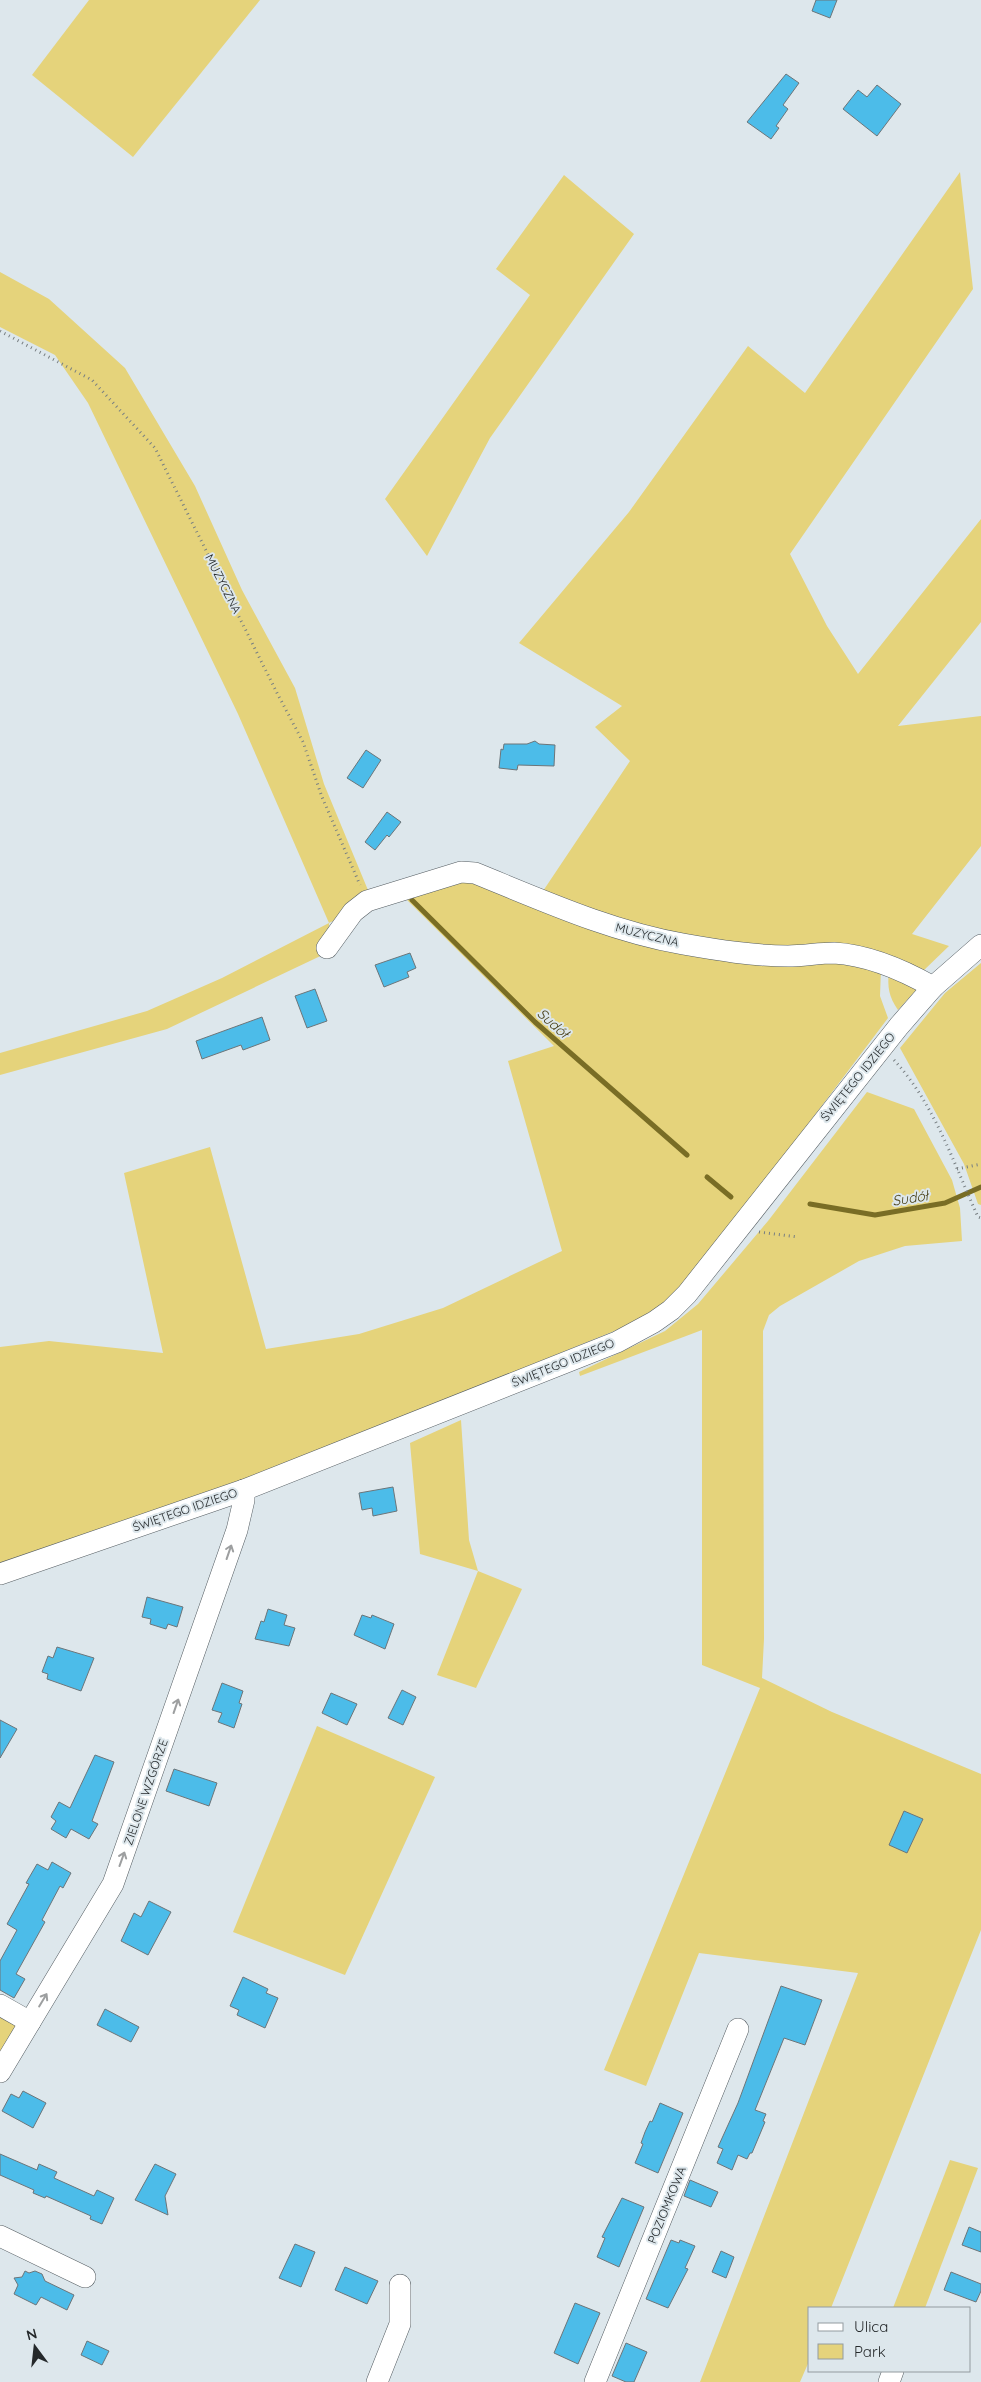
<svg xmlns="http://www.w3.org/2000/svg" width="981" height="2382" font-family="Quicksand,sans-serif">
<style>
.green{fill:#e5d37b}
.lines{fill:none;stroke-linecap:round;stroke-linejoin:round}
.stream{stroke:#796d25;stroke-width:5}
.building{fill:#4cbce9;stroke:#6c7579}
.minor-casing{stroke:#555d62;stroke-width:22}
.path{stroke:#787f82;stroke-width:3;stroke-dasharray:1 4;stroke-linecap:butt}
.minor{stroke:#fff;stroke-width:21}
.oneway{stroke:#9d9fa0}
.labels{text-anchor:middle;stroke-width:4;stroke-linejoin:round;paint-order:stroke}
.street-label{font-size:12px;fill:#25292b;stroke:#dde7ec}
.water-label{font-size:14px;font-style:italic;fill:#4b431a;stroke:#dde7ec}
</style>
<rect width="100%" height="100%" fill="#dde7ec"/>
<g class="green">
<polygon points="89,0 260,0 133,157 32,75"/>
<polygon points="960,172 973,289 790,554 827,626 858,674 981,519 981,622 898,726 981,716 981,846 912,934 949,946 921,973 701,943 541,894 630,761 595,727 622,706 519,643 629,512 748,346 805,393"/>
<polygon points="564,175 634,234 490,438 427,556 385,499 530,295 496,269"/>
<polygon points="0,272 49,299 125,368 195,486 242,590 295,688 324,784 370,895 345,915 329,923 331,951 167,1029 0,1075 0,1053 147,1011 222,978 329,923 238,714 88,403 55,355 0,327"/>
<polygon points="466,879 577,921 836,959 881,969 880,996 888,1018 747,1205 673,1296 634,1323 243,1482 0,1564 0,1347 49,1341 163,1353 124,1173 210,1147 266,1349 359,1334 443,1308 562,1251 508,1061 554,1046 404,897"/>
<polygon points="981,963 981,1205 978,1204 964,1164 900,1048 945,993"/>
<path d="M889,971L917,989L898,1010C889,997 887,987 889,971Z"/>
<polygon points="867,1092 914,1109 952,1180 960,1208 962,1241 905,1246 859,1261 780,1306 769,1315 763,1331 764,1639 762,1678 832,1712 981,1774 981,1930 831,2308 810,2308 810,2359 800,2382 700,2382 858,1973 699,1953 646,2086 604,2070 760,1688 702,1665 702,1330 580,1376 579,1372 665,1331 698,1304 768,1221"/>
<polygon points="461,1420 469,1540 478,1571 522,1589 476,1688 437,1675 478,1571 420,1554 410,1443"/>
<polygon points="317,1726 435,1777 345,1975 233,1932"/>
<polygon points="0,1994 29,2010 0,2059"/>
<polygon points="950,2160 978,2168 925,2308 893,2308"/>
</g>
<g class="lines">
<g class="stream">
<polyline points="412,900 535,1022 687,1155"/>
<polyline points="707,1177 731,1197"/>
<polyline points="810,1204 875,1215 945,1203 981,1187"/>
</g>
</g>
<g class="building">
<polygon points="816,0 837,0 830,18 812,11"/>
<polygon points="786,74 799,83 783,105 788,109 776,126 779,128 771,139 747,122"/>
<polygon points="877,85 901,104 877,136 843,109 858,90 867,97"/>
<polygon points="535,741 539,744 555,745 554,766 518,765 517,770 499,768 501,749 503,750 504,744 527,744"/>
<polygon points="366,750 381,760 363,788 347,778"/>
<polygon points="387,812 401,822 389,837 387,835 375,850 365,842"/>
<polygon points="410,953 416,968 407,972 409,977 384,987 375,965"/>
<polygon points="315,989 327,1021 307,1028 295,996"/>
<polygon points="262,1017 270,1040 243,1050 241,1045 202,1059 196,1041"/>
<polygon points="393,1487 397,1511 373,1516 372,1508 362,1510 359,1493"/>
<polygon points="147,1597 183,1607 177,1627 168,1624 166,1629 150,1624 151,1619 142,1617"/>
<polygon points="268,1609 287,1615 284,1625 295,1628 289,1646 255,1639 261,1621 264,1622"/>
<polygon points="362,1615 371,1618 372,1615 394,1624 385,1649 354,1635"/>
<polygon points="57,1647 94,1658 81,1691 47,1679 48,1674 42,1672 48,1656 53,1658"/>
<polygon points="222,1683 243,1691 239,1703 242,1704 234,1728 218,1722 222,1713 212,1710"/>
<polygon points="402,1690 416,1697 403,1725 388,1718"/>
<polygon points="331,1693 357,1704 347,1725 322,1713"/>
<polygon points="0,1720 17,1729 0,1758"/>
<polygon points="95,1755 114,1762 92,1821 98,1824 89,1839 71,1829 66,1838 51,1829 56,1821 51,1817 59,1802 70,1808"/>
<polygon points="174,1769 217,1783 209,1806 166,1791"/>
<polygon points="904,1811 923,1819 907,1853 889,1845"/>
<polygon points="52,1862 71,1873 63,1888 60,1886 42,1920 45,1922 16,1974 25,1979 14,1998 0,1990 0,1961 17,1930 7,1924 29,1884 26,1883 37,1864 48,1870"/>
<polygon points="149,1901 171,1912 148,1955 121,1941 134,1913 141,1917"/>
<polygon points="243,1977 268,1989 266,1993 278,1998 265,2028 237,2015 239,2010 230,2006"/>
<polygon points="781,1986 822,2000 805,2045 784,2038 755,2110 766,2114 763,2121 765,2122 752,2153 750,2153 747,2159 738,2155 732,2170 717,2163 723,2149 718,2147 738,2103"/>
<polygon points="105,2009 139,2027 131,2042 97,2025"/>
<polygon points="23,2091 46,2103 33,2128 2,2111 11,2094 19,2098"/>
<polygon points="660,2103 683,2113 658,2173 635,2163 643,2144 641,2143 645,2132 650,2121 652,2122"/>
<polygon points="0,2154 37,2170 39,2164 57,2172 54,2178 94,2196 97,2190 114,2198 102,2224 90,2219 91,2216 46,2196 45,2198 33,2193 34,2190 0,2175"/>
<polygon points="155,2164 176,2174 165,2196 168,2215 135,2200"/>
<polygon points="690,2180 718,2192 711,2207 684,2196"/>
<polygon points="622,2198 644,2207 619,2267 597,2257 605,2238 602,2237"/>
<polygon points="969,2227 981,2232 981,2252 962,2245"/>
<polygon points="671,2240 679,2243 680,2240 695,2246 685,2268 688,2269 668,2308 646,2299"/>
<polygon points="295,2244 315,2252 301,2287 279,2278"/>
<polygon points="721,2251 734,2257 726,2278 712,2272"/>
<polygon points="345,2267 378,2281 367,2304 335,2290"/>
<polygon points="25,2271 29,2273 35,2271 42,2274 45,2281 74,2295 67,2310 41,2297 36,2305 14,2294 18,2285 14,2278 22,2277"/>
<polygon points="951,2272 981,2284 981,2291 976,2302 944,2290"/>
<polygon points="575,2303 600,2313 578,2364 554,2353"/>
<polygon points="87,2341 109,2351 102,2365 81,2355"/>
<polygon points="626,2343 647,2352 634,2382 626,2382 612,2376"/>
</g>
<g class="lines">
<defs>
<g id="minor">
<path d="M327,948L353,912L367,901L461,872L475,873C544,901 610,931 683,944C717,950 753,956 788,956C803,956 819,953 834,953C869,955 903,970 933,987"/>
<polyline points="0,1574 244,1490 617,1342 654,1322 671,1310 687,1294 899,1026 933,987 981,945"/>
<polyline points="0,2005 30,2022"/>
<polyline points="0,2072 113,1884 237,1530 244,1500 244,1490"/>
<polyline points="0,2236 85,2277"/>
<polyline points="377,2382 400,2324 400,2285"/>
<polyline points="595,2382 738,2029"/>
<polyline points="889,2382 893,2371"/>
</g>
</defs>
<use href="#minor" class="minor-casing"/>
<g class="path">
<polyline points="0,331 92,380 155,448 276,691 303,742 322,797 360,885"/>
<path d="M894,1060C934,1103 954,1164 978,1217L981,1218"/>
<polyline points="957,1169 981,1164"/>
<polyline points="759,1232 798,1237"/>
</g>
<use href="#minor" class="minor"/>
</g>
<defs><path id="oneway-shaft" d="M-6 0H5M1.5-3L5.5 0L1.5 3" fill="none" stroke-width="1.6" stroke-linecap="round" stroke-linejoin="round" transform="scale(1.25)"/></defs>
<g class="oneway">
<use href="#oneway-shaft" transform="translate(229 1552) rotate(-71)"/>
<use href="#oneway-shaft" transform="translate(176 1706) rotate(-71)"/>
<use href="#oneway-shaft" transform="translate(122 1859) rotate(-70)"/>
<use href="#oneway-shaft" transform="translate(43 2000) rotate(-59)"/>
</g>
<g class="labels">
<g class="street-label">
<text transform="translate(223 584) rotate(63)" y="4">MUZYCZNA</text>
<text transform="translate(647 935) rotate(14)" y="4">MUZYCZNA</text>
<text transform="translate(858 1077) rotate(-51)" y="4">ŚWIĘTEGO IDZIEGO</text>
<text transform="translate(563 1363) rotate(-22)" y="4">ŚWIĘTEGO IDZIEGO</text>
<text transform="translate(185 1510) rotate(-19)" y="4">ŚWIĘTEGO IDZIEGO</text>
<text transform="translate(146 1792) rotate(-71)" y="4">ZIELONE WZGÓRZE</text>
<text transform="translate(667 2205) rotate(-68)" y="4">POZIOMKOWA</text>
</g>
<g class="water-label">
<text transform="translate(553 1023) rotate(42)" y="5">Sudół</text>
<text transform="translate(910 1198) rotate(-9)" y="5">Sudół</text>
</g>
</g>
<rect x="808" y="2307" width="162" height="65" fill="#dde7ec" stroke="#939b9f"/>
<rect x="818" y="2323" width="25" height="8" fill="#ffffff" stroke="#939b9f"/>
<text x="854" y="2332" font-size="15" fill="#25292b">Ulica</text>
<rect x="818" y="2344" width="25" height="15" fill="#e5d37b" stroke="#939b9f"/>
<text x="854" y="2357" font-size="15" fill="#25292b">Park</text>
<g transform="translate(35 2347) rotate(345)" stroke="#dde7ec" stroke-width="4" paint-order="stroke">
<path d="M0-4L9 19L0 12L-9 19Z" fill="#25292b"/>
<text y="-8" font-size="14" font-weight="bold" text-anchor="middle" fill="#25292b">N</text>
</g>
</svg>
